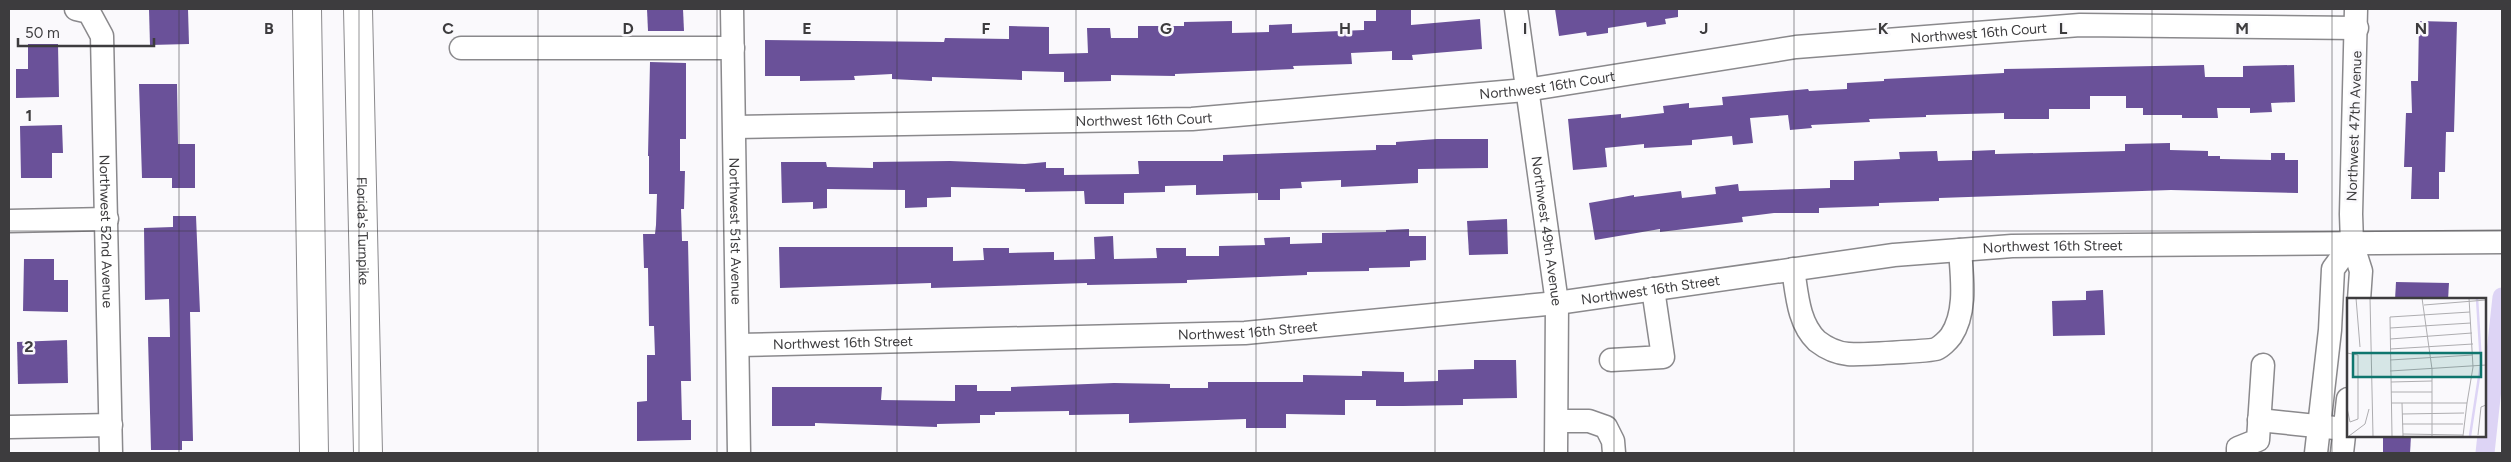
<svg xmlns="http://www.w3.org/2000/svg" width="2511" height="462" font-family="Figtree,sans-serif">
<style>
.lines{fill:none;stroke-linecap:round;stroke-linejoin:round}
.canal{stroke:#ddd4f5;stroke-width:19}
.building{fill:#6a5199}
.minor-casing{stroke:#8a898c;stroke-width:25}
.highway-casing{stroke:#8a898c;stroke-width:30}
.minor{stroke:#fff;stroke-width:22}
.highway{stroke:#fff;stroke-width:28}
.grid{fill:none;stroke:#3d3c3e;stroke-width:1;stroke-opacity:0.55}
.labels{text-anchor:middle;stroke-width:5;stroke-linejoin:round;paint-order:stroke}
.street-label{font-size:14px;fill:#3d3c3e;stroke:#faf9fc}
.inset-river{fill:none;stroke:#ddd4f5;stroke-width:2.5}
.inset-road{fill:none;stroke:#aeadb0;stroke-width:1}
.view{fill:#0f766e;fill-opacity:0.15;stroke:#0f766e;stroke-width:2.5}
.inset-edge{fill:none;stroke:#3d3c3e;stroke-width:2.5}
.grid-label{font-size:16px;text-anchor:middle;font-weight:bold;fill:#3d3c3e;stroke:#faf9fc;stroke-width:5;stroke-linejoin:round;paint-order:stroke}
</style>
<rect width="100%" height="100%" fill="#faf9fc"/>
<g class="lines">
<polyline class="canal" points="2485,453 2502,297"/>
</g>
<g class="building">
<polygon points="149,9 188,9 189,44 150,45"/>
<polygon points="647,9 683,9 684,31 648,31"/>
<polygon points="1411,9 1411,25 1480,19 1482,49 1412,55 1413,60 1392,60 1392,51 1351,53 1352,64 1293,66 1294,69 1175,74 1175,76 1111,75 1111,81 1064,82 1064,72 1022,71 1022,80 932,77 932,81 892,79 892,74 854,76 855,80 800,81 800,76 765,76 765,40 944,42 945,38 1009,39 1009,26 1049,27 1049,54 1088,53 1087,28 1110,28 1111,38 1138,38 1138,26 1184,26 1184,22 1232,21 1232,33 1269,32 1269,25 1292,24 1292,33 1364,30 1364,21 1376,21 1376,10"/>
<polygon points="1555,9 1678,9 1678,17 1665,19 1666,24 1647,27 1646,22 1608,28 1608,33 1587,36 1586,32 1559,36"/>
<polygon points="2419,21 2457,22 2454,132 2446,132 2445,172 2439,172 2439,199 2411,199 2412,167 2404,167 2406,113 2412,113 2411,81 2418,81"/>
<polygon points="28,44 58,44 59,97 16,98 16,69 28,69"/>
<polygon points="650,62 686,63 686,139 680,139 680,171 685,171 684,209 681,209 682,241 688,241 691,381 681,381 682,420 691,420 691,440 637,441 637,402 647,401 647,355 655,355 654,326 649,326 648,268 644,268 643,234 655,234 656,225 657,194 649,194 649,156 648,156"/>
<polygon points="2204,65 2205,77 2243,77 2243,66 2294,65 2295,102 2271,103 2272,112 2250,113 2250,108 2217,108 2218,118 2182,118 2182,115 2143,115 2143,108 2126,108 2126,96 2090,96 2090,109 2049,109 2049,119 2004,119 2004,113 1926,115 1926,117 1869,119 1870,122 1811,125 1812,128 1790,130 1788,115 1750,118 1753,143 1733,145 1732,136 1692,140 1692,145 1644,148 1644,144 1605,148 1607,167 1573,170 1568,119 1621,114 1621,118 1664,113 1663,106 1689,103 1689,108 1723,105 1722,97 1808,89 1809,91 1847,89 1847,83 1884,81 1884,79 2004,73 2004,69"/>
<polygon points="139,84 177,84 178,144 195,144 195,188 172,188 172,178 142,178"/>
<polygon points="62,125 63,153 52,153 52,178 21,178 20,126"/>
<polygon points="1437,139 1488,139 1488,168 1418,169 1418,183 1341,187 1341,180 1301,182 1302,188 1280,189 1280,200 1258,200 1258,193 1196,195 1196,185 1165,186 1165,192 1124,193 1124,204 1085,204 1084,191 1025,192 1025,189 951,187 951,197 927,198 927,207 905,208 905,190 827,189 827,208 813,209 813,202 782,203 781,162 826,162 827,167 873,168 873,162 950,161 1025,164 1046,162 1046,168 1064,168 1064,175 1139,174 1138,161 1223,161 1223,155 1376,150 1376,145 1396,145 1396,142"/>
<polygon points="2170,143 2170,150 2208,151 2208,156 2220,156 2220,159 2271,160 2271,153 2285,153 2285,160 2298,160 2298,193 2171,190 1939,198 1939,201 1879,203 1879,206 1819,208 1819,213 1774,213 1742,217 1743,222 1660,232 1660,229 1595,240 1589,203 1634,195 1634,197 1681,191 1682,198 1716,194 1715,187 1738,184 1739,191 1830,188 1830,180 1854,180 1854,161 1900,159 1899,152 1937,151 1938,161 1972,160 1972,151 1995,150 1995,154 2125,151 2125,144"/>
<polygon points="173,216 196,216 200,312 190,312 193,441 182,441 182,450 151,450 148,337 170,337 169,299 145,300 144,228 173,227"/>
<polygon points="1507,219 1508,254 1469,255 1467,221"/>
<polygon points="1409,229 1409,236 1426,236 1426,260 1410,261 1410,267 1369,268 1369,271 1307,272 1307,275 1187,280 1187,283 1087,285 1087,283 931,288 931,283 780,288 779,247 953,247 953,261 984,260 983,248 1009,248 1009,253 1054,252 1054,260 1095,259 1094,237 1113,236 1114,259 1157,258 1156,248 1186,248 1186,256 1219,256 1219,246 1265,245 1264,238 1290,237 1290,244 1322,243 1322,233 1386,232 1386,230"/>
<polygon points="24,259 54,259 54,280 68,280 68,312 23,311"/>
<polygon points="2396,282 2449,283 2448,300 2395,300"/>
<polygon points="2103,290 2105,335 2053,336 2052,301 2086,300 2086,291"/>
<polygon points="67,340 68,383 18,384 17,342"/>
<polygon points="1474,360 1516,360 1517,398 1463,399 1463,405 1403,406 1376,406 1376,400 1345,400 1345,415 1286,414 1286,428 1246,428 1246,419 1129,423 1129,414 1069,415 1069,411 995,412 995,415 980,415 980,423 937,424 937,427 815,423 815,426 772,426 772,387 882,387 881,400 955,401 955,385 977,385 977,391 1011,391 1011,387 1114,383 1170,384 1170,388 1208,388 1208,382 1303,382 1303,375 1362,376 1362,371 1404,372 1404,382 1438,381 1438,370 1474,369"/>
<polygon points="2383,436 2411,436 2410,453 2383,453"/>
</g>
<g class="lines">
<defs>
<g id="minor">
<path id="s1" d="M76,9L89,12L102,36L111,453"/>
<path id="s2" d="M732,9L739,453"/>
<path id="s3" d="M1516,9L1557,303L1556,453"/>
<polyline points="2356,9 2351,214 2352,243 2361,271 2359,300"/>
<polyline points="461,48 733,48"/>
<path id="s4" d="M735,127L1192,119L1526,90L1796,47L2080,25L2357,28"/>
<polyline points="9,221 107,219"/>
<path d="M1793,269C1797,294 1798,323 1817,341C1826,348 1837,353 1848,354C1856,355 1931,351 1936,349C1941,347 1948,340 1951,336C1967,312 1962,278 1960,250"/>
<path id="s5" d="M738,345L1245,333L1557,303L1894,255L2012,246L2502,242"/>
<polyline points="1611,360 1663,357 1653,289"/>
<polyline points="2259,420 2345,429"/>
<polyline points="1557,421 1589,421 1606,427 1613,441 1614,453"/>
<polyline points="9,427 111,425"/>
<polyline points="2238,453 2238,448 2258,440 2263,365"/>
<polyline points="2316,453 2330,330 2333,269 2352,243"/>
<polyline points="2342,453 2348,399"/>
</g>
<g id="highway">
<polyline points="307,9 314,453"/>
<path id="s6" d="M358,9L368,453"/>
</g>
</defs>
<use href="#minor" class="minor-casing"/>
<use href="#highway" class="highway-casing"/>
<use href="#minor" class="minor"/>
<use href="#highway" class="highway"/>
</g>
<path class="grid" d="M179,9V453M359,9V453M538,9V453M717,9V453M897,9V453M1076,9V453M1256,9V453M1435,9V453M1614,9V453M1794,9V453M1973,9V453M2152,9V453M2332,9V453M9,231H2502"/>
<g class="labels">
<g class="street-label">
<text dy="5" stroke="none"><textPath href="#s4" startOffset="1249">Northwest 16th Court</textPath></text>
<text dy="5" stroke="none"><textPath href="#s4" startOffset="814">Northwest 16th Court</textPath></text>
<text dy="5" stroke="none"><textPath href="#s4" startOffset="409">Northwest 16th Court</textPath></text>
<text transform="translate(2354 126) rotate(-88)" y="5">Northwest 47th Avenue</text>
<text dy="5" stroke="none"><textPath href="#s3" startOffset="224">Northwest 49th Avenue</textPath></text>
<text dy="5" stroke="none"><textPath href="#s1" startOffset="236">Northwest 52nd Avenue</textPath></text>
<text dy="5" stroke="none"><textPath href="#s6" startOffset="222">Florida's Turnpike</textPath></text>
<text dy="5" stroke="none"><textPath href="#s2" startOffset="222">Northwest 51st Avenue</textPath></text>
<text dy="5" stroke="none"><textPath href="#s5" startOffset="1320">Northwest 16th Street</textPath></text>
<text dy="5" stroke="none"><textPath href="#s5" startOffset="915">Northwest 16th Street</textPath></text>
<text dy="5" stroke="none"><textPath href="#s5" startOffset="510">Northwest 16th Street</textPath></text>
<text dy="5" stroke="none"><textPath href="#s5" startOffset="105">Northwest 16th Street</textPath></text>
</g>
</g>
<g transform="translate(2347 298)">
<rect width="139" height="139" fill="#faf9fc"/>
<path class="inset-river" d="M123,138L134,66L130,0"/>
<path class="inset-road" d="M9,0L13,49M23,0L26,138M75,0L85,71V138M77,7L139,2M43,30L124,25M43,41L125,35M43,51L126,46M0,55L11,57V121L3,124L0,110M43,62L126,57M43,73L139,67M44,84L85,83M44,94H85M44,105H120M55,105L56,138M120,105L126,69L122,0M55,116L117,115M55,126H116M56,136L116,137M131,137L134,109L139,107M2,138L18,126L22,111M45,138L43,19L123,14M116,138L120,105"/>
<path class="view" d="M6,55H134V79H6Z"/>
<rect width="139" height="139" class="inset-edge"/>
</g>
<g class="grid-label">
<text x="269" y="34">B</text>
<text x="448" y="34">C</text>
<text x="628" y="34">D</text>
<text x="807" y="34">E</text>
<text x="986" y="34">F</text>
<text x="1166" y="34">G</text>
<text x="1345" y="34">H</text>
<text x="1525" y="34">I</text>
<text x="1704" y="34">J</text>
<text x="1883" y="34">K</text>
<text x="2063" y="34">L</text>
<text x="2242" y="34">M</text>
<text x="2421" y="34">N</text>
<text x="29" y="121">1</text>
<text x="29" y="352">2</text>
</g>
<rect width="2511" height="462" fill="none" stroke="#3d3c3e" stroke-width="20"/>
<path d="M18 38v8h136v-8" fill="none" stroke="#3d3c3e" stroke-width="2.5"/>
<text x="25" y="38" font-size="15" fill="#3d3c3e" stroke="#faf9fc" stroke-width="4" paint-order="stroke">50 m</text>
</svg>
